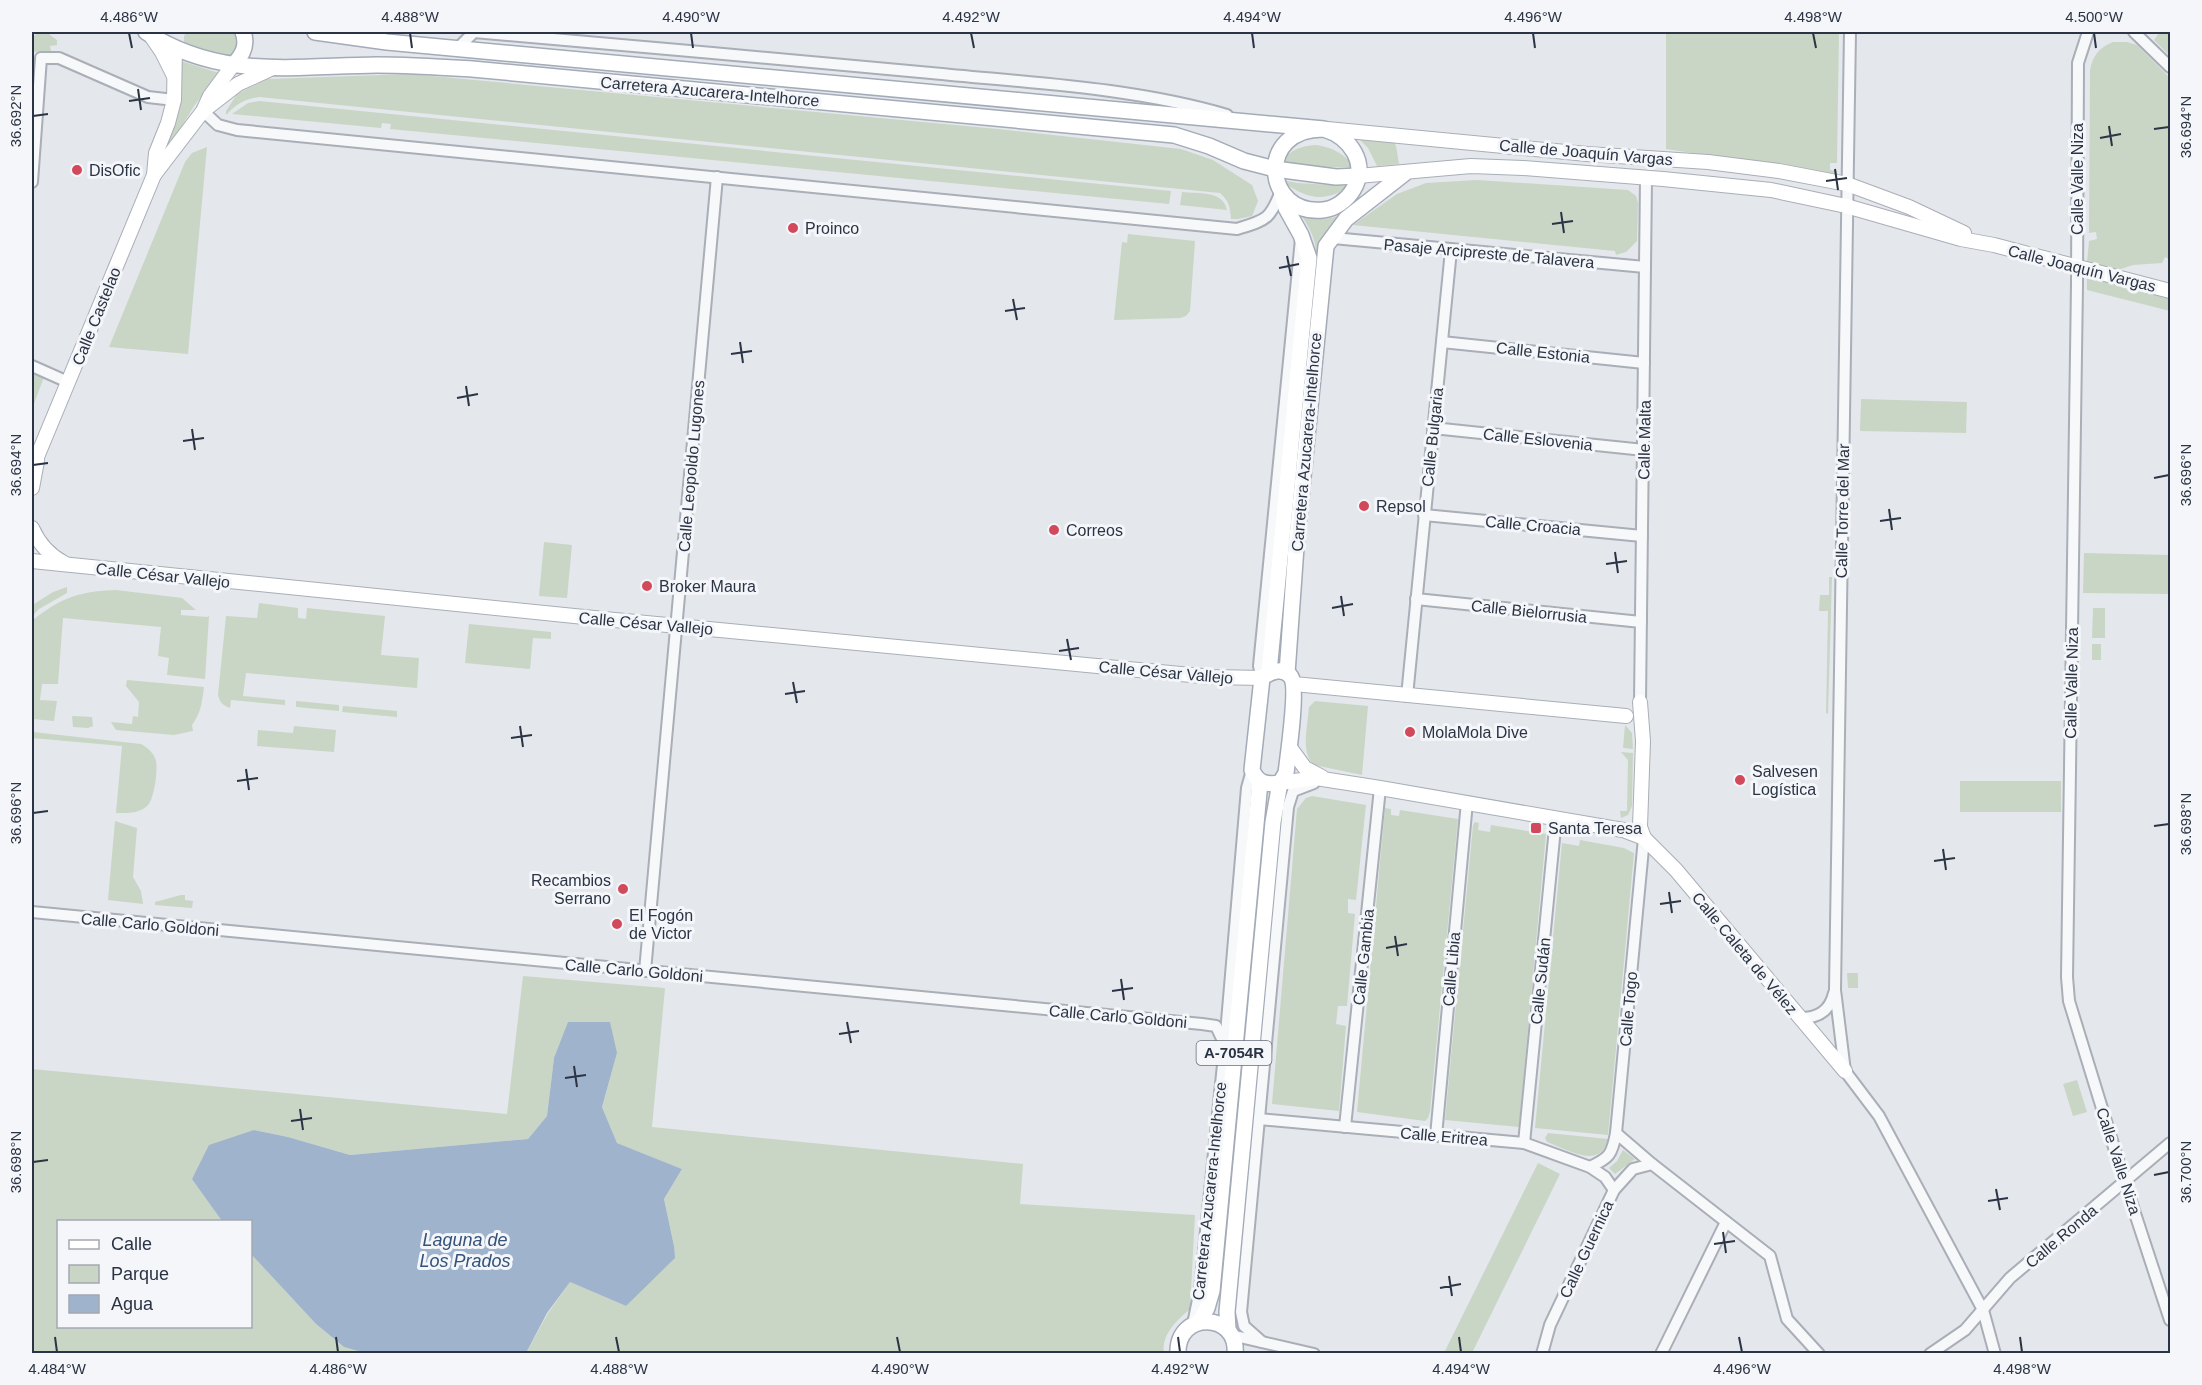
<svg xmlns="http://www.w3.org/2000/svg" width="2202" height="1385" font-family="Helvetica,sans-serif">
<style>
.green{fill:#c9d6c5}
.water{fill:#9fb4cc}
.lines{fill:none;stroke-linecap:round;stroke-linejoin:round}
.street-casing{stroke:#a9aeb7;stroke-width:14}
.secondary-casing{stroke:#a9aeb7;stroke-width:16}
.primary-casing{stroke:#a3abb8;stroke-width:18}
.street{stroke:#f7f8fa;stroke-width:10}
.secondary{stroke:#fff;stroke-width:14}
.primary{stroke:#fff;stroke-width:15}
.ticks{fill:none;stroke:#2b3445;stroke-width:2}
.poi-dot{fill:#d1495b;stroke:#f4f6f9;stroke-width:2}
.labels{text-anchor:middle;stroke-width:6;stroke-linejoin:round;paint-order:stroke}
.shield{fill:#f4f6f9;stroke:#676e7b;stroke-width:1.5}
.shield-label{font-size:15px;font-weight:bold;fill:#2b3445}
.street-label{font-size:16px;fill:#2b3445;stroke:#f4f6f9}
.poi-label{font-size:16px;fill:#2b3445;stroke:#f4f6f9;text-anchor:start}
.water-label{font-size:18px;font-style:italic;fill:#34527a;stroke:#f4f6f9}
.neatline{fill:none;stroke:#2b3445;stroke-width:2}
.ticks-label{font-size:15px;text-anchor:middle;fill:#2b3445}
</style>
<rect width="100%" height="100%" fill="#e4e7ec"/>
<g class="green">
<polygon points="38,32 50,32 50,35 57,40 57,45 50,46 51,51 33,52 33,49 32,50 32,38"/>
<path d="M187,32H235C241,42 237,49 229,57L184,44V36Z"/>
<polygon points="1666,32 1839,32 1837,163 1830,163 1830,170 1837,171 1837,173 1835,175 1666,149"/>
<polygon points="2160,32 2170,32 2170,56 2154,40"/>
<path d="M2113,42H2127L2137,45L2170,78V252L2169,259L2165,257L2162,263L2133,265L2118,270L2087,262L2089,241L2097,239L2096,232L2089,233L2090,70C2093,55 2099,48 2113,42Z"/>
<polygon points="181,61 219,73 194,106 169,147 166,146 180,103"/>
<path d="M410,74L998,129L1181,149L1213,160L1252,185L1258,201L1252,216L1238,219H1231C1230,207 1229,201 1220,193L259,97C245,99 236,104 226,115V111L237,94L268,79Z"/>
<polygon points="259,101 1171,191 1169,204 390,129 391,124 382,123 381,128 232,114 248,103"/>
<polygon points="1359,139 1394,142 1396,146 1399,164 1377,166 1368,148"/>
<path d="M1316,145C1334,148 1343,153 1354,167H1315L1281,162C1291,149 1301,146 1316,145Z"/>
<polygon points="207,147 188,354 109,347 185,162 192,153"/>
<path d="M1281,180L1298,183L1348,186C1325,205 1302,197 1281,180Z"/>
<polygon points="1477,180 1628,190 1636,196 1638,203 1637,241 1626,252 1616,255 1615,251 1353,225 1397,194 1426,183"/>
<path d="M1182,192C1198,194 1223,190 1227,210L1180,205Z"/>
<path d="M1339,216L1320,243L1319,252H1316C1315,238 1310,229 1303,218L1326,219Z"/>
<polygon points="1128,234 1195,241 1190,311 1186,316 1180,318 1114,320 1122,242 1127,243"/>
<polygon points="2087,275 2170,299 2170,311 2087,290"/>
<polygon points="32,372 44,377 32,409"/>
<polygon points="1861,399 1967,402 1966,433 1860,431"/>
<polygon points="544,542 572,545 567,598 539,596"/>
<polygon points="2084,553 2170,555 2170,594 2083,593"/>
<polygon points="1829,577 1832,577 1828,714 1826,713 1828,611 1819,611 1820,595 1829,595"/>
<polygon points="67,587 67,593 39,609 32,616 32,606 34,604 53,592"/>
<path d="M116,590L182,598L196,610H181V615L207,617L209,616L205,679L167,675L169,658L158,656L161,627L63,618L58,684H42L40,700L57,701L54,721L33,719V732L141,744C148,748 154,753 156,761C158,770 154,801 147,806C138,814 127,813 116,813L122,746L32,738V621C60,598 80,591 116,590Z"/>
<path d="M259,603L298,608V618L306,619L307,608L385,616L381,655L419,658L417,688L246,673L243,696L285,700V705L231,700L230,708C223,705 220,703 218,695L226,616L257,618Z"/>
<polygon points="2093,608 2105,608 2105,638 2092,638"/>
<polygon points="469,624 551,632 551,639 533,638 530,669 465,663"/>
<rect x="2092" y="644" width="9" height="16"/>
<path d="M127,680L204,687C202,702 201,713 192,725L193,731L174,735L116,730L111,722L132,724L133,716L138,717L139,702L126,686Z"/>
<polygon points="296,701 339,705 339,711 296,707"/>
<path d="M1315,701L1368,706L1362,775L1314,765C1300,753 1308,724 1309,707Z"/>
<polygon points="343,706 397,711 397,717 342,712"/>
<polygon points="72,716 92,717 93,726 88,728 73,727"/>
<polygon points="1625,725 1632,733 1633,749 1623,748"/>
<polygon points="294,726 336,730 334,752 257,746 258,730 293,733"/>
<polygon points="1621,752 1633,753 1632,806 1628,815 1621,818 1620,811 1627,811 1628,760"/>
<rect x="1960" y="781" width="101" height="31"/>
<polygon points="1312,796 1366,805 1356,900 1348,899 1348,913 1355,914 1347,1006 1338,1006 1336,1024 1346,1026 1339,1111 1272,1104 1297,809 1306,798"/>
<polygon points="1385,808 1391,809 1391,815 1399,816 1400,810 1458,819 1430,1112 1428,1118 1425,1121 1357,1112"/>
<polygon points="115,821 137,828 133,877 141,891 143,904 108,900"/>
<polygon points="1475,822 1479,823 1478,830 1490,832 1491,825 1546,834 1519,1127 1445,1120 1473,825"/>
<polygon points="1580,840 1624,848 1634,853 1608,1135 1535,1128 1562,843 1579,846"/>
<polygon points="181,895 185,895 185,900 193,901 192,908 155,905 155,902"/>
<polygon points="1847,973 1858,973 1858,988 1848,988"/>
<path d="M523,976L665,988L652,1127L1023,1164L1020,1204L1195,1215L1190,1309C1177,1320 1161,1335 1164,1353H526L548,1313L570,1282L626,1306L674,1246L664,1199L682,1169L617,1143L602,1107L617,1053L554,1058L547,1116L528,1139L350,1155L288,1137L254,1130L192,1178L222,1221L58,1222V1326H250L251,1254L316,1324L344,1347L369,1353H32V1069L507,1114Z"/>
<polygon points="2077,1080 2087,1112 2073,1116 2063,1084"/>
<path d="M1548,1133L1608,1139C1601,1171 1566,1149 1547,1142L1545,1138Z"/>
<polygon points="1623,1150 1635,1159 1615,1174 1609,1168 1617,1161"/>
<polygon points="1538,1163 1560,1174 1472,1353 1444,1353"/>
</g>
<polygon class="water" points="568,1022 610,1022 617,1053 602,1107 617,1143 682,1169 664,1199 674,1246 675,1258 626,1306 570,1282 547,1313 526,1353 369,1354 344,1347 316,1324 251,1254 250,1222 222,1221 192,1179 209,1145 254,1130 288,1137 350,1155 528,1139 547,1116 554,1058"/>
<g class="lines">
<defs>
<g id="street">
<polyline points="1850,32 1835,990 1845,1071 1879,1116 1983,1310 1995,1354"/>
<polyline points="2088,32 2078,63 2077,284 2067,977 2069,1001 2125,1183 2170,1320"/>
<polyline points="2134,32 2170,67"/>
<path d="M458,48L474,32C626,45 779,59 931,73C1030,83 1131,87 1227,115"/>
<path d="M203,111L218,125L237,130L1237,229C1266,220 1270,220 1281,191"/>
<polyline points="32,182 41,58 59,58 148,97 174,100"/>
<polyline points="1333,238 1645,267"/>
<polyline points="1442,342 1644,363"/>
<polyline points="32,366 68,382"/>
<polyline points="1433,428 1644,450"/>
<polyline points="1424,515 1642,536"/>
<polyline points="1416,599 1641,622"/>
<polyline points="1262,678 1259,666 1301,239"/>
<polyline points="1407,696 1451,250"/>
<polyline points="1640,702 1646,179"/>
<polyline points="32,912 1202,1024 1216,1026 1225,1045"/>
<polyline points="645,971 717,177"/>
<path d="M1800,1018C1818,1018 1830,1011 1834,993"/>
<polyline points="1259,1119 1524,1143 1590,1167 1605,1177 1614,1190"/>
<polyline points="1345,1127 1380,788"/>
<polyline points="1616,1133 1652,1164"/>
<polyline points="1436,1136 1467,802"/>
<polyline points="1524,1143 1556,818"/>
<path d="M1590,1167C1609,1158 1612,1155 1616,1133L1644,838"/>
<polyline points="1193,1324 1200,1290 1225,1045 1247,788 1252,770"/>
<polyline points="1231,1335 1314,1354"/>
<polyline points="1262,1342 1244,1326 1241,1312 1288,807 1293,791 1314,783"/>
<polyline points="1542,1354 1550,1325 1614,1190 1633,1169 1652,1164 1770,1256 1787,1319 1819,1354"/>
<polyline points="1661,1354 1726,1222"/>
<polyline points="1930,1354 1965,1330 2010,1278 2170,1143"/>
</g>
<g id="secondary">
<polyline points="149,33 162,52 174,76"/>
<polyline points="207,108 238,84 273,68"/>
<polyline points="1327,129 1587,154 1708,162 1779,171 1847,184 1909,207 1964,233"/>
<polyline points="154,175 203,111 210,96 233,65"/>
<polyline points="1358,176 1471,166 1523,168 1663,179 1771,190 1846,206 1961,239 1994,245 2170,291"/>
<polyline points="32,469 154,175 156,153 168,123 174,100 175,48"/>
<polyline points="32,488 37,461"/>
<path d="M32,528C39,544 49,555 64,563"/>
<polyline points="32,561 594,618 1212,677 1262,678"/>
<polyline points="1294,684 1626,716"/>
<polyline points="1640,702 1643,741 1640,827 1644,838"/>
<polyline points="1289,746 1305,768 1322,777"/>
<polyline points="1280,783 1316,778 1380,788 1623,830 1644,838 1676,870 1845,1071"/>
</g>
<g id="primary">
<path d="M146,32C220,80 293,66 377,65C409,65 440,67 472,69L1174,135L1209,146L1244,161L1275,169L1336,177L1358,176"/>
<path d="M315,32L387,42L1324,129C1350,137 1369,163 1353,190C1347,200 1335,209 1323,210C1264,216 1255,128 1324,129"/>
<path d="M233,65C243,55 248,45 243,32"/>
<polyline points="1269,672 1309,258 1301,235 1286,208 1282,194"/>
<polyline points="1287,673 1296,547 1326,246 1346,219 1405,173"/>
<polyline points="1200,1321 1207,1308 1212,1291 1260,782"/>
<path d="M1228,1330L1227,1312L1273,822L1280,783L1286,773C1288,757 1298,687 1291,677C1284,666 1269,672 1262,678L1252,770C1258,784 1267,785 1280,783"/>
<path d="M1178,1354C1176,1310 1239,1312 1235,1354"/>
</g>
</defs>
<use href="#street" class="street-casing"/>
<use href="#secondary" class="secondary-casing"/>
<use href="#primary" class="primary-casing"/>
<use href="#street" class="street"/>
<use href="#secondary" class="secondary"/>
<use href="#primary" class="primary"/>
</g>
<path class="ticks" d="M129,33L132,48M410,33L412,48M691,33L693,48M971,33L974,48M1252,33L1254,48M1533,33L1535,48M1813,33L1816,48M2094,33L2096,48M138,89L141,110M129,101L150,98M33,116L48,114M2109,126L2112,146M2154,129L2169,127M2100,138L2121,134M1835,169L1838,190M1826,181L1847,178M1561,212L1564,233M1552,224L1573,221M1287,256L1291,276M1279,268L1299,264M1013,299L1017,320M1005,311L1025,308M740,342L743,363M731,354L752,351M466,386L469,406M457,398L478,394M192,429L195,450M183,441L204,438M33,465L48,463M2154,478L2169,475M1889,509L1892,530M1880,521L1901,518M1615,552L1618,573M1606,564L1627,561M1341,596L1344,616M1332,608L1353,604M1067,639L1071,660M1059,651L1079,648M793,682L797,703M785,694L805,691M520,726L523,747M511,738L532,735M246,769L249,790M237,781L258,778M33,813L48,811M2154,826L2169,824M1943,849L1946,870M1934,861L1955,858M1669,892L1672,913M1660,904L1681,901M1395,936L1398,956M1386,948L1407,944M1121,979L1124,1000M1112,991L1133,988M847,1022L851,1043M839,1034L859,1031M574,1066L577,1087M565,1078L586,1075M300,1109L303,1130M291,1121L312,1118M33,1162L48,1160M2154,1175L2169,1172M1996,1189L2000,1210M1988,1201L2008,1198M1723,1232L1726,1253M1714,1244L1735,1241M1449,1276L1452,1296M1440,1288L1461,1284M55,1337L57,1352M336,1337L338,1352M616,1337L619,1352M897,1337L900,1352M1178,1337L1180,1352M1459,1337L1461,1352M1739,1337L1742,1352M2020,1337L2022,1352"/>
<g class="poi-dot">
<circle cx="77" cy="170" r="6"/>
<circle cx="793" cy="228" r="6"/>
<circle cx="1364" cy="506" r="6"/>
<circle cx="1054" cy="530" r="6"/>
<circle cx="647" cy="586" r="6"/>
<circle cx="1410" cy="732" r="6"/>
<circle cx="1740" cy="780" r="6"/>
<rect x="1530" y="822" width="12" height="12" rx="3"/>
<circle cx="623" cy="889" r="6"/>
<circle cx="617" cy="924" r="6"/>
</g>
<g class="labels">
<rect class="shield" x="1196.5" y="1041" width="75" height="24" rx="4.5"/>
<g class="shield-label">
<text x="1234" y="1058">A-7054R</text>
</g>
<g class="street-label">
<text transform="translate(710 91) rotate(5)" y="6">Carretera Azucarera-Intelhorce</text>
<text transform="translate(1586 152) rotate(5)" y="6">Calle de Joaquín Vargas</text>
<text transform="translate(2077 179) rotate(-90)" y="6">Calle Valle Niza</text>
<text transform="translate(1489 253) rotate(5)" y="6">Pasaje Arcipreste de Talavera</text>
<text transform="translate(2082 268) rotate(14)" y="6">Calle Joaquín Vargas</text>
<text transform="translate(96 316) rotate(-68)" y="6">Calle Castelao</text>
<text transform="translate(1543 352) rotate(6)" y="6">Calle Estonia</text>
<text transform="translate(1432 437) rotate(-84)" y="6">Calle Bulgaria</text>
<text transform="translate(1538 439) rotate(6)" y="6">Calle Eslovenia</text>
<text transform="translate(1644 440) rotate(-89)" y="6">Calle Malta</text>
<text transform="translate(1306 442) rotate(-85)" y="6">Carretera Azucarera-Intelhorce</text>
<text transform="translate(691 466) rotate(-85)" y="6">Calle Leopoldo Lugones</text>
<text transform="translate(1842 511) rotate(-89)" y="6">Calle Torre del Mar</text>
<text transform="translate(1533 525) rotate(5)" y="6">Calle Croacia</text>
<text transform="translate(163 575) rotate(6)" y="6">Calle César Vallejo</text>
<text transform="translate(1529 611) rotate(6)" y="6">Calle Bielorrusia</text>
<text transform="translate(646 623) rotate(5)" y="6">Calle César Vallejo</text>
<text transform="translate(1166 672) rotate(5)" y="6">Calle César Vallejo</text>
<text transform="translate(2071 683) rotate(-89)" y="6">Calle Valle Niza</text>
<text transform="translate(150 924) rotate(5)" y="6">Calle Carlo Goldoni</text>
<text transform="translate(1745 953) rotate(50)" y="6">Calle Caleta de Vélez</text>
<text transform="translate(1363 957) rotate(-84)" y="6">Calle Gambia</text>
<text transform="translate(1451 969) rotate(-85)" y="6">Calle Libia</text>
<text transform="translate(634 970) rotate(5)" y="6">Calle Carlo Goldoni</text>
<text transform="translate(1540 981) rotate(-84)" y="6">Calle Sudán</text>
<text transform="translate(1628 1009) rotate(-85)" y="6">Calle Togo</text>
<text transform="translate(1118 1016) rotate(5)" y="6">Calle Carlo Goldoni</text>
<text transform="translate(1444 1136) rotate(5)" y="6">Calle Eritrea</text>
<text transform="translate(2119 1161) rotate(72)" y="6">Calle Valle Niza</text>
<text transform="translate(1209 1191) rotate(-84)" y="6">Carretera Azucarera-Intelhorce</text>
<text transform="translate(2061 1236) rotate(-40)" y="6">Calle Ronda</text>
<text transform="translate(1586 1249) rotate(-65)" y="6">Calle Guernica</text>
</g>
<g class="poi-label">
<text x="89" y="176">DisOfic</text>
<text x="805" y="234">Proinco</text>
<text x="1376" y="512">Repsol</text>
<text x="1066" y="536">Correos</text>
<text x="659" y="592">Broker Maura</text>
<text x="1422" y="738">MolaMola Dive</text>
<text x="1752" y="777">Salvesen<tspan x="1752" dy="18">Logística</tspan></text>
<text x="1548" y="834">Santa Teresa</text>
<text x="611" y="886" text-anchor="end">Recambios<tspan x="611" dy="18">Serrano</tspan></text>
<text x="629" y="921">El Fogón<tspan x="629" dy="18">de Victor</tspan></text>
</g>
<g class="water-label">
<text x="465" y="1246">Laguna de<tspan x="465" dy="21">Los Prados</tspan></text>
</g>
</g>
<rect width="2202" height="1385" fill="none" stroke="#f4f6f9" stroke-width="66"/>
<rect x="57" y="1220" width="195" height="108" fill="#f4f6f9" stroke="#a4a8b1" stroke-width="1.5"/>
<rect x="69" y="1240" width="30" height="9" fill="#ffffff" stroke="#a4a8b1" stroke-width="1.5"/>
<text x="111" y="1250" font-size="18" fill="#2b3445">Calle</text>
<rect x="69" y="1265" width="30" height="18" fill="#c9d6c5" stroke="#a4a8b1" stroke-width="1.5"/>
<text x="111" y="1280" font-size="18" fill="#2b3445">Parque</text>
<rect x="69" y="1295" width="30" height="18" fill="#9fb4cc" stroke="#a4a8b1" stroke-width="1.5"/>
<text x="111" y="1310" font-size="18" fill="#2b3445">Agua</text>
<rect x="33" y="33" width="2136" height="1319" class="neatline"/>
<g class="ticks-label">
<text x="129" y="22">4.486°W</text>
<text x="410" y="22">4.488°W</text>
<text x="691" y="22">4.490°W</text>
<text x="971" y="22">4.492°W</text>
<text x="1252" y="22">4.494°W</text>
<text x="1533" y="22">4.496°W</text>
<text x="1813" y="22">4.498°W</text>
<text x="2094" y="22">4.500°W</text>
<text transform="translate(16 116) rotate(-90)" y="5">36.692°N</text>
<text transform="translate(2186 127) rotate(-90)" y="5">36.694°N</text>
<text transform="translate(16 465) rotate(-90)" y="5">36.694°N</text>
<text transform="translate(2186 475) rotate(-90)" y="5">36.696°N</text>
<text transform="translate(16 813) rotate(-90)" y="5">36.696°N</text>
<text transform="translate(2186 824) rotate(-90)" y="5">36.698°N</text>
<text transform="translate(16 1162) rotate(-90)" y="5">36.698°N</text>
<text transform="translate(2186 1172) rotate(-90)" y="5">36.700°N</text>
<text x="57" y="1374">4.484°W</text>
<text x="338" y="1374">4.486°W</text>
<text x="619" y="1374">4.488°W</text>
<text x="900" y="1374">4.490°W</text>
<text x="1180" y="1374">4.492°W</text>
<text x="1461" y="1374">4.494°W</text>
<text x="1742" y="1374">4.496°W</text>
<text x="2022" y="1374">4.498°W</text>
</g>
</svg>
